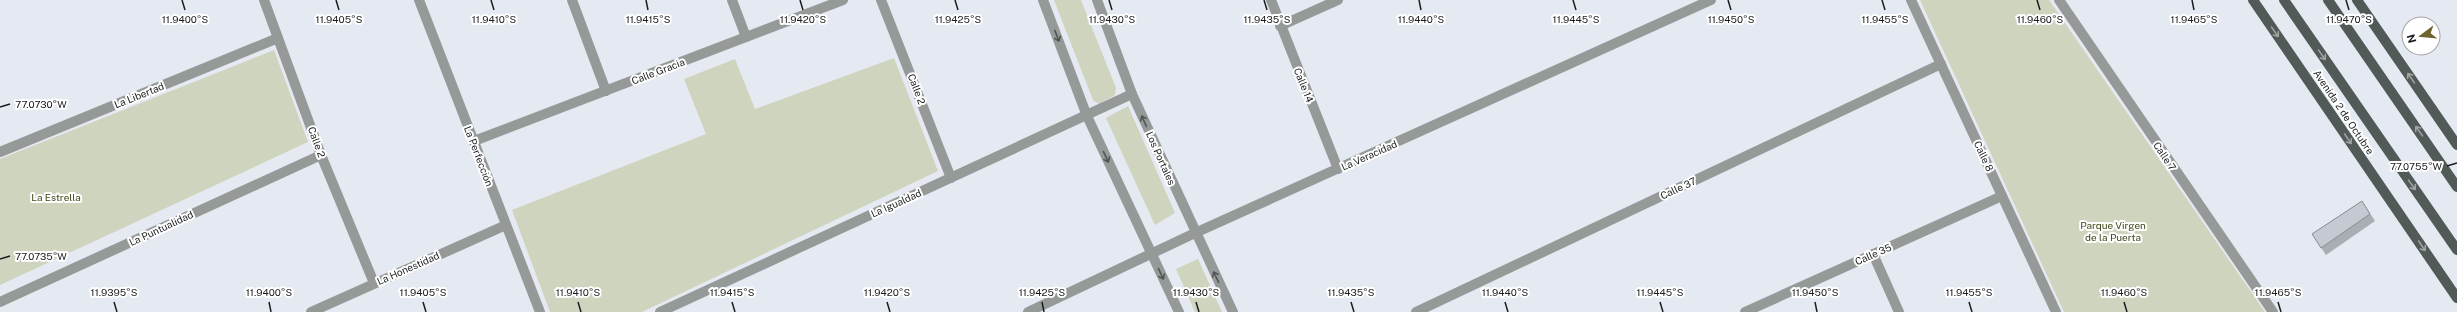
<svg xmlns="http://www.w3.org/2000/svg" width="2457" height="312" font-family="'Public Sans',sans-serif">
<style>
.green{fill:#cfd4be}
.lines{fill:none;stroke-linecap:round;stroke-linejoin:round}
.minor{stroke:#959a99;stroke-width:10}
.major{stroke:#525a58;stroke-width:10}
.wall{fill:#a9adb4}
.building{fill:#c5c9d1;stroke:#8a8d92}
.oneway{stroke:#a0a4a3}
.oneway2{stroke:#525556}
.ticks{fill:none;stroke:#1b1c1f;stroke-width:1.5}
.labels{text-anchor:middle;stroke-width:4;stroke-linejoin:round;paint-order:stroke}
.street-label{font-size:10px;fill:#1b1c1f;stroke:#fff}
.park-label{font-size:10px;fill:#3c4515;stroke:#fff}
.ticks-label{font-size:10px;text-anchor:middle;fill:#1b1c1f;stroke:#fff;stroke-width:4;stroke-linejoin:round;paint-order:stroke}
</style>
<rect width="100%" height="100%" fill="#e5e9f1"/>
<g class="green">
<polygon points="1054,0 1081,0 1116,88 1115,95 1099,104 1093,100"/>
<polygon points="1920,0 2049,0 2265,312 2064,312"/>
<polygon points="274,50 308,142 0,285 0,159"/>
<polygon points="894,58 938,171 642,312 550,312 512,210 706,134 684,79 735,59 755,109"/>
<polygon points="1128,106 1175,213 1155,225 1106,118"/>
<polygon points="1198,259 1222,312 1195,312 1176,269"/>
</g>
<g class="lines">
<g class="minor">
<polyline points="264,0 321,155 374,283"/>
<polyline points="419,0 540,312"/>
<polyline points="572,0 606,91"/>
<polyline points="732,0 746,37"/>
<polyline points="881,0 951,178"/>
<polyline points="1043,0 1087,116 1179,312"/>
<polyline points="1097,0 1132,94 1233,312"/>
<polyline points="1271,0 1338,169"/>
<polyline points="1911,0 2056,312"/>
<polyline points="2059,0 2273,312"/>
<polyline points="1280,26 1338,0"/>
<polyline points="474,141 843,0"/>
<polyline points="0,152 278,38"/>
<polyline points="1873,254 1899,312"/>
<polyline points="0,302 321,155"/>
<polyline points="311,312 506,225"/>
<polyline points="660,312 1132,94"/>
<polyline points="1028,312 1195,233 1711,0"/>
<polyline points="1416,312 1941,64"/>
<polyline points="1745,312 2002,196"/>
</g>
<g class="major">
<polyline points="2253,0 2457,298"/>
<polyline points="2284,0 2457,250"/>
<polyline points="2328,0 2457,187"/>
<polyline points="2357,0 2457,145"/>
</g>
</g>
<polygon class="wall" points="2362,201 2375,221 2326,255 2312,234"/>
<polygon class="building" points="2362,201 2370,214 2321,248 2312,234"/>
<defs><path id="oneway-shaft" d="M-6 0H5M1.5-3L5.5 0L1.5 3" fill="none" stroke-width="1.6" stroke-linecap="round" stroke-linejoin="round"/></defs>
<g class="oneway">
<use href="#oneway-shaft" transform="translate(2275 32) rotate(55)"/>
<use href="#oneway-shaft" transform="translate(2322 55) rotate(55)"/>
<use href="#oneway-shaft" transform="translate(2411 78) rotate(-125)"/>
<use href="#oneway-shaft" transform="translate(2419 131) rotate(-125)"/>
<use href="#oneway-shaft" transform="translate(2348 139) rotate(56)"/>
<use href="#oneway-shaft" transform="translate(2412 185) rotate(55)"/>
<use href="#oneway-shaft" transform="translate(2422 246) rotate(56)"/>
</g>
<g class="oneway2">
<use href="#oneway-shaft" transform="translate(1057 36) rotate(69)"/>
<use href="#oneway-shaft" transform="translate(1144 121) rotate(-114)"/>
<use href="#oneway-shaft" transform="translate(1106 157) rotate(65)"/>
<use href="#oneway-shaft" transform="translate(1161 274) rotate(65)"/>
<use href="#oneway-shaft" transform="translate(1216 277) rotate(-116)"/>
</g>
<path class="ticks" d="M182,0L185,10M336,0L339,10M491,0L494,10M646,0L648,10M800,0L803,10M955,0L958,10M1109,0L1112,10M1264,0L1267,10M1419,0L1421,10M1573,0L1576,10M1728,0L1731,10M1882,0L1885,10M2037,0L2040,10M2192,0L2194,10M2346,0L2349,10M0,107L10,104M2447,166L2457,163M0,259L10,256M114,302L117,312M269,302L271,312M423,302L426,312M578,302L581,312M732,302L735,312M887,302L890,312M1042,302L1044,312M1196,302L1199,312M1351,302L1354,312M1505,302L1508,312M1660,302L1663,312M1815,302L1817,312M1969,302L1972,312M2124,302L2127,312M2278,302L2281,312"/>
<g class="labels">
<g class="street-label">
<text transform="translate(658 71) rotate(-21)" y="4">Calle Gracia</text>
<text transform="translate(1304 85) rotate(68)" y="4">Calle 14</text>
<text transform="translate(917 89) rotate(69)" y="4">Calle 2</text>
<text transform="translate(139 95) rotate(-22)" y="4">La Libertad</text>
<text transform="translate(2344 112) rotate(56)" y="4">Avenida 2 de Octubre</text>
<text transform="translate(317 142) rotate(70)" y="4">Calle 2</text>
<text transform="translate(1369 155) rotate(-24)" y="4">La Veracidad</text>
<text transform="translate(479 156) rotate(69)" y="4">La Perfección</text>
<text transform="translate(1984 156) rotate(65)" y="4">Calle 8</text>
<text transform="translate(2165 156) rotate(56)" y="4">Calle 7</text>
<text transform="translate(1161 158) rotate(66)" y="4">Los Portales</text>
<text transform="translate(1678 188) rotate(-25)" y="4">Calle 37</text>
<text transform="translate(896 203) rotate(-24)" y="4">La Igualdad</text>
<text transform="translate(161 228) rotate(-25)" y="4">La Puntualidad</text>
<text transform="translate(1873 254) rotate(-24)" y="4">Calle 35</text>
<text transform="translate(408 268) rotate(-24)" y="4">La Honestidad</text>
</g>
<g class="park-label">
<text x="56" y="201">La Estrella</text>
<text x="2113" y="229">Parque Virgen<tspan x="2113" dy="12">de la Puerta</tspan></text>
</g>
</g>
<g class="ticks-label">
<text x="185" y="23">11.9400°S</text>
<text x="339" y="23">11.9405°S</text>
<text x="494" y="23">11.9410°S</text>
<text x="648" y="23">11.9415°S</text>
<text x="803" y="23">11.9420°S</text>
<text x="958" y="23">11.9425°S</text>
<text x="1112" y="23">11.9430°S</text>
<text x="1267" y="23">11.9435°S</text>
<text x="1421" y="23">11.9440°S</text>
<text x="1576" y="23">11.9445°S</text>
<text x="1731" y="23">11.9450°S</text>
<text x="1885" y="23">11.9455°S</text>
<text x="2040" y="23">11.9460°S</text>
<text x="2194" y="23">11.9465°S</text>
<text x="2349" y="23">11.9470°S</text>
<text x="41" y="108">77.0730°W</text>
<text x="2416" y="170">77.0755°W</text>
<text x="41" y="260">77.0735°W</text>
<text x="114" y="296">11.9395°S</text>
<text x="269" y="296">11.9400°S</text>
<text x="423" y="296">11.9405°S</text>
<text x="578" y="296">11.9410°S</text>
<text x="732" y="296">11.9415°S</text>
<text x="887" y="296">11.9420°S</text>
<text x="1042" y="296">11.9425°S</text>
<text x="1196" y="296">11.9430°S</text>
<text x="1351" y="296">11.9435°S</text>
<text x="1505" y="296">11.9440°S</text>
<text x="1660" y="296">11.9445°S</text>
<text x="1815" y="296">11.9450°S</text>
<text x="1969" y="296">11.9455°S</text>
<text x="2124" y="296">11.9460°S</text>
<text x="2278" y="296">11.9465°S</text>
</g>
<g transform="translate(2421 36) rotate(254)"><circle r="19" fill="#ffffff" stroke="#a4a4a5"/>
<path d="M0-3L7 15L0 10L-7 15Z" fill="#706330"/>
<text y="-6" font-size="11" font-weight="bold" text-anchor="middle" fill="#1b1c1f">N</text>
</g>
</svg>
